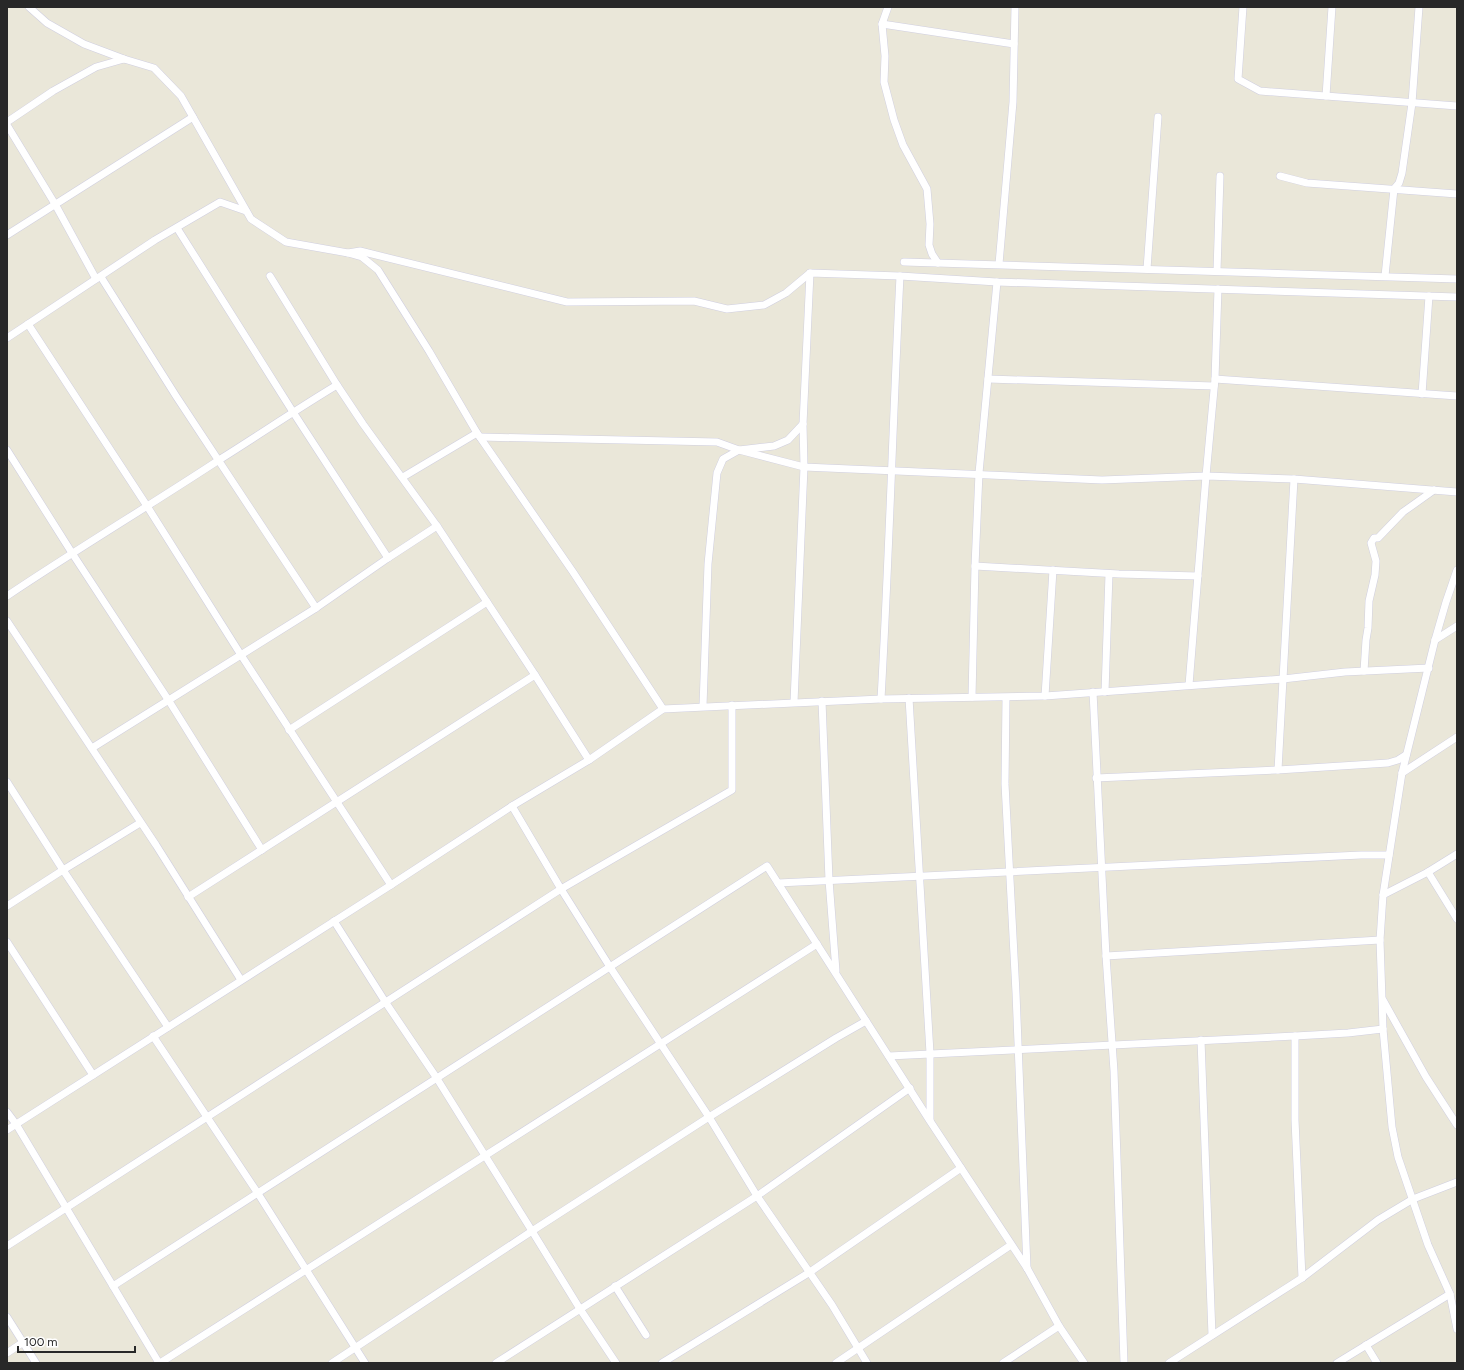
<svg xmlns="http://www.w3.org/2000/svg" width="1464" height="1370" font-family="Figtree,sans-serif">
<style>
.lines{fill:none;stroke-linecap:round;stroke-linejoin:round}
.minor-casing{stroke:#d0cfe0;stroke-width:8}
.minor{stroke:#fff;stroke-width:7}
</style>
<rect width="100%" height="100%" fill="#eae7d9"/>
<g class="lines">
<defs>
<g id="minor">
<polyline points="29,7 47,23 84,44 124,59"/>
<polyline points="888,7 882,24 885,56 884,82 894,120 903,145 927,189 930,224 929,245 932,254 938,263"/>
<polyline points="1243,7 1238,79 1260,91 1457,106"/>
<polyline points="882,24 1014,44"/>
<polyline points="1326,96 1332,7"/>
<polyline points="7,122 53,91 96,67 124,59 154,68 181,96 251,219 286,242 348,253 362,257 378,270 429,351 477,433 573,572 663,709"/>
<polyline points="7,125 55,204 96,279"/>
<polyline points="1280,176 1307,183 1457,194"/>
<polyline points="177,228 293,412 388,558"/>
<polyline points="7,235 193,117"/>
<polyline points="348,253 360,251 567,302 694,301 727,309 764,305 786,293 810,273 900,276 997,282 1457,297"/>
<polyline points="904,262 1457,279"/>
<polyline points="999,264 1013,102 1015,7"/>
<polyline points="1147,269 1158,117"/>
<polyline points="1217,271 1220,176"/>
<polyline points="270,276 337,385 363,424 437,526 535,675 589,760"/>
<polyline points="1385,276 1394,189 1399,183 1402,173 1412,103 1419,7"/>
<polyline points="101,277 176,396 316,608"/>
<polyline points="28,324 147,506 241,655 391,885"/>
<polyline points="7,338 155,240 220,202 246,211"/>
<polyline points="988,379 1214,386"/>
<polyline points="1215,379 1457,396"/>
<polyline points="1422,394 1429,296"/>
<polyline points="480,437 717,442 739,450 804,467 1102,480 1206,476 1294,479 1457,492"/>
<polyline points="7,450 72,553 169,701 262,850"/>
<polyline points="403,477 477,433"/>
<polyline points="975,566 1119,574 1198,576"/>
<polyline points="1457,570 1446,602 1435,640 1402,773 1383,895 1380,940 1383,1029 1392,1127 1398,1157 1428,1245 1450,1294 1457,1329"/>
<path d="M7,596C77,549 149,506 219,460C259,435 297,409 337,385"/>
<polyline points="7,621 156,845 241,980"/>
<polyline points="1435,640 1457,626"/>
<polyline points="1364,671 1366,640 1368,628 1369,601 1375,575 1376,561 1371,543 1374,538 1378,538 1403,512 1434,490"/>
<polyline points="1189,685 1206,476 1215,379 1218,289"/>
<polyline points="1093,692 1106,956 1114,1071 1124,1363"/>
<polyline points="1105,692 1109,574"/>
<polyline points="1045,696 1053,570"/>
<polyline points="972,697 975,566 979,473 997,282"/>
<polyline points="909,698 930,1053 930,1120"/>
<polyline points="1006,698 1005,784 1016,993 1027,1268"/>
<path d="M881,699C889,558 893,417 900,276"/>
<polyline points="822,701 829,880 836,971"/>
<polyline points="794,702 804,467 803,424 810,273"/>
<polyline points="703,706 708,564 717,473 723,459 739,450 774,446 788,440 803,424"/>
<polyline points="289,730 487,602"/>
<polyline points="92,748 316,608 388,558 437,526"/>
<polyline points="1278,770 1294,479"/>
<polyline points="1402,773 1457,737"/>
<polyline points="1096,778 1278,770 1388,763 1398,760 1406,755"/>
<polyline points="7,782 63,870 168,1027"/>
<polyline points="512,806 561,889 610,967 709,1117 757,1196 832,1305 867,1363"/>
<polyline points="1428,872 1457,919"/>
<polyline points="778,883 1361,855 1389,855"/>
<polyline points="1383,895 1428,872 1457,854"/>
<polyline points="188,897 535,675"/>
<polyline points="7,906 63,870 140,823"/>
<polyline points="334,921 386,1003 436,1077 532,1231 580,1309 616,1363"/>
<polyline points="7,942 93,1075"/>
<polyline points="1106,956 1380,940"/>
<polyline points="1383,1000 1426,1077 1457,1125"/>
<polyline points="153,1036 257,1192 365,1363"/>
<polyline points="1295,1036 1295,1120 1302,1278"/>
<polyline points="1201,1040 1212,1335"/>
<polyline points="889,1056 1295,1036 1348,1033 1383,1029"/>
<polyline points="7,1112 16,1124 159,1363"/>
<polyline points="7,1130 391,885 512,806 589,760 663,709 881,699 1045,696 1283,679 1345,672 1429,668"/>
<polyline points="7,1246 561,889 732,790 732,705"/>
<polyline points="113,1286 767,866 930,1121 1027,1268 1059,1326 1084,1363"/>
<polyline points="615,1286 646,1335"/>
<polyline points="7,1317 36,1363"/>
<polyline points="1366,1345 1377,1363"/>
<polyline points="7,1353 22,1343"/>
<path d="M160,1363C378,1222 599,1085 817,944"/>
<polyline points="332,1363 532,1231 709,1117 836,1038 866,1021"/>
<polyline points="496,1363 757,1196 910,1088"/>
<polyline points="662,1363 810,1272 961,1168"/>
<polyline points="836,1363 1011,1245"/>
<polyline points="1003,1363 1059,1326"/>
<polyline points="1169,1363 1302,1278 1378,1220 1413,1199 1457,1182"/>
<polyline points="1337,1363 1450,1294"/>
</g>
</defs>
<use href="#minor" class="minor-casing"/>
<use href="#minor" class="minor"/>
</g>
<rect width="1464" height="1370" fill="none" stroke="#282828" stroke-width="16"/>
<path d="M18 1346v6h117v-6" fill="none" stroke="#282828" stroke-width="2"/>
<text x="24" y="1346" font-size="12" fill="#282828" stroke="#ffffff" stroke-width="3" paint-order="stroke">100 m</text>
</svg>
